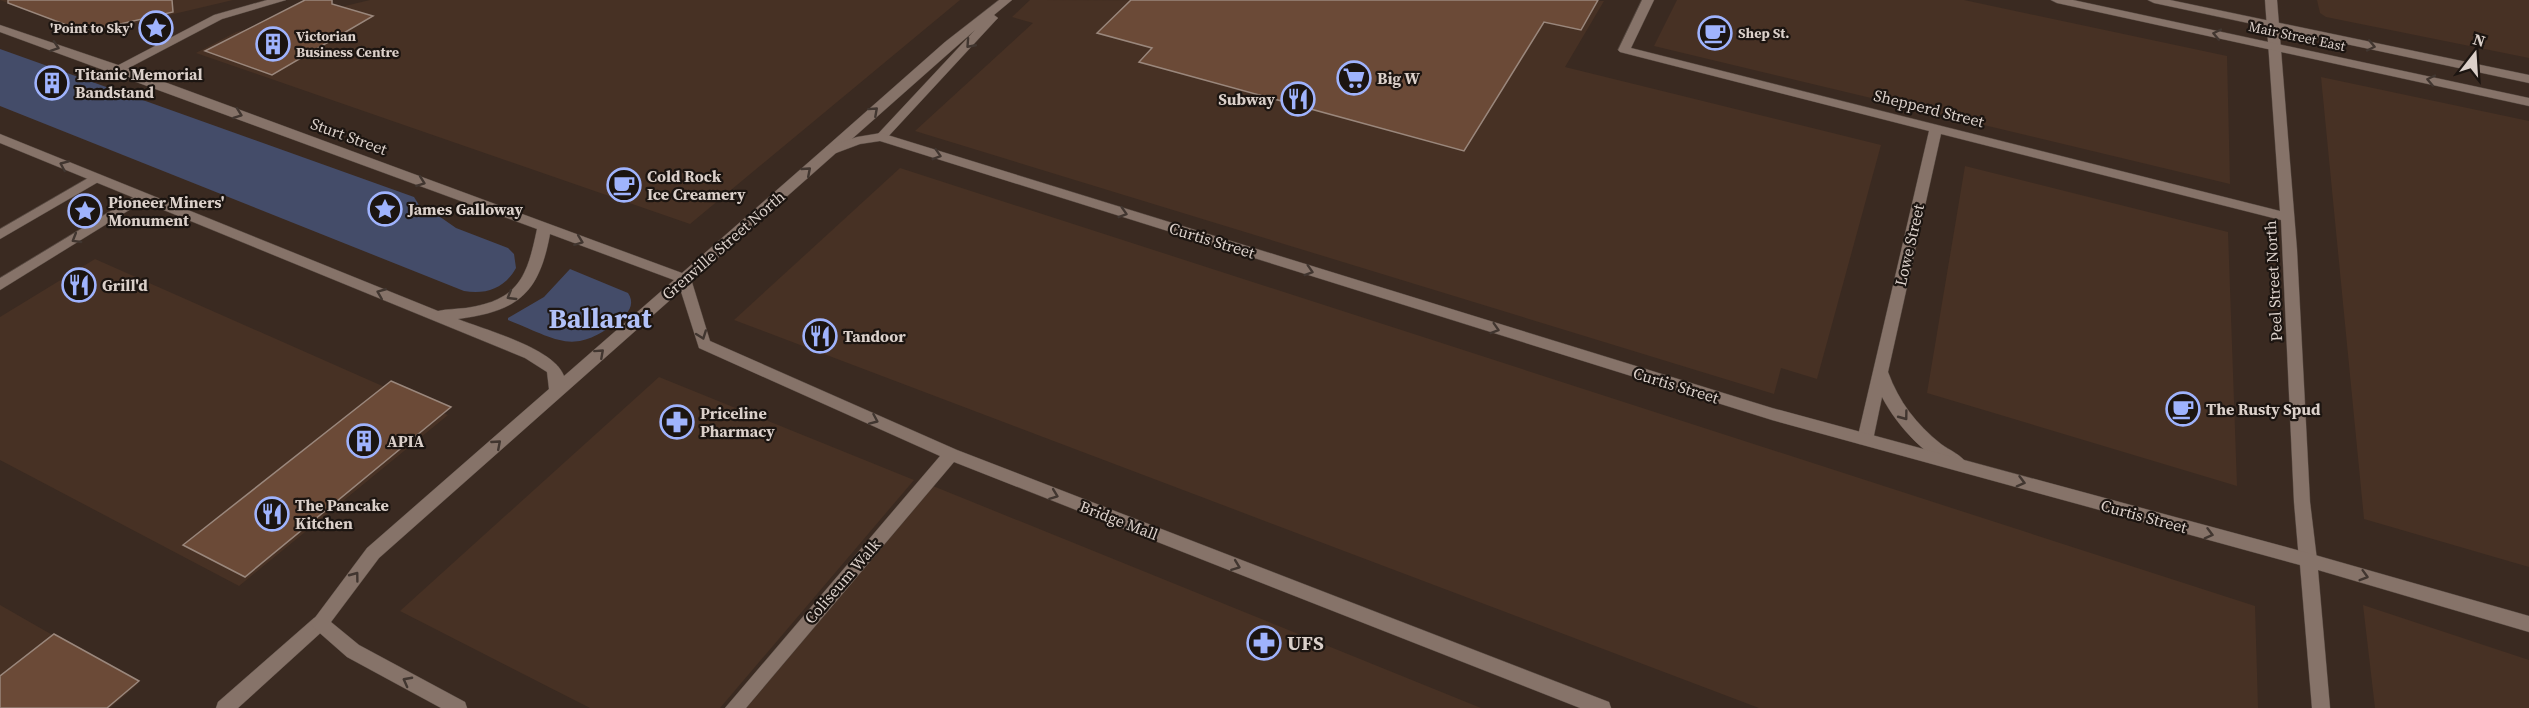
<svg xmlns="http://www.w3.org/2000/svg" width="2529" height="708" font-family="'Source Serif 4',serif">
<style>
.built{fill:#473124}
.green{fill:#444c69}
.building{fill:#6b4a37;stroke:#9a877c;stroke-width:1.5}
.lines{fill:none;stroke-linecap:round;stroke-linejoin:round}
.street-casing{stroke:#554840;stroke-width:1}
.secondary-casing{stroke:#554840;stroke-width:1}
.street{fill:#867369;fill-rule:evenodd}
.secondary{fill:#867369;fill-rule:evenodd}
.oneway{stroke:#413630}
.labels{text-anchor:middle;stroke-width:4.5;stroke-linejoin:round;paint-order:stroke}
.far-poi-label{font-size:14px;font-weight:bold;fill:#dbd0ca;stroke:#1c1511;text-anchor:start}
.far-street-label{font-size:14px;fill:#dbd0ca;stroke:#1c1511}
.poi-label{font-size:16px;font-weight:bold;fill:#dbd0ca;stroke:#1c1511;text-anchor:start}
.street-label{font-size:16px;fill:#dbd0ca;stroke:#1c1511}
.near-poi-label{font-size:20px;font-weight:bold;fill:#dbd0ca;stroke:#1c1511;text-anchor:start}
.town-label{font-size:28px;font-weight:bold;fill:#b1c1f8;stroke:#1c1511}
</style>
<rect width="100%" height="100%" fill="#3a2a21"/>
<g class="built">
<polygon points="0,0 233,0 89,34"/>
<polygon points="370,0 960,0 690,224 196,53 236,32"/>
<polygon points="1030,0 1604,1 1565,67 1881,145 1817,379 1781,368 1774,394 915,131 1033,23 1012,17"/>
<polygon points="1677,0 1964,0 2227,56 2230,184 1654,46"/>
<polygon points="2317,0 2529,0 2529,58 2326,17 2320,13"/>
<polygon points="2321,77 2529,121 2529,567 2364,519"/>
<polygon points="1965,166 2228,232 2237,486 1927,393"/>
<polygon points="900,168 2255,606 2258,708 1759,708 734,320"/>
<polygon points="95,259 448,415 239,586 0,460 0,317"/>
<polygon points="659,377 914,480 720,708 590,708 400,611"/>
<polygon points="933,486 1481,708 746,708"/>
<polygon points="0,605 138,684 110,708 0,708"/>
<polygon points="2363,605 2529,660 2529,708 2375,708"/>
</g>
<g class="green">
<path d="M0,49L414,197L419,205L409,216L426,207L456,228L508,248L514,254L516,268C505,288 486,295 464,291L0,106Z"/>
<path d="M570,269L628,293C634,302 631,310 623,317C574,357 561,341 508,320V318L544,297Z"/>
</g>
<g class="building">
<polygon points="8,0 172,0 173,12 85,32 8,3"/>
<polygon points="305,0 332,0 332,4 373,16 272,75 205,51"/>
<polygon points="1131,0 1598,0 1581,30 1544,22 1464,151 1139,62 1152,48 1097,33"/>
<polygon points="391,381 451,407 245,577 183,545"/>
<polygon points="54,634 139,681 107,708 0,708 0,676"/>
</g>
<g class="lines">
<defs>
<g id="street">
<polygon points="267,0 286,0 222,19 121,72 117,73 111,69 214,15"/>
<polygon points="999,0 1012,0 994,15 998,18 996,20 885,140 881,141 875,137 975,30 836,153 826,153 825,150 826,147 945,42"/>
<path d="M1642,0H1654L1631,48L2280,211L2265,0H2277L2297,250L2310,502L2317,560L2314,565L2308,567L2302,565L2299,560L2294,502L2281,220L1941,134L1888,372C1899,402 1916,424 1941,444C1949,450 1962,455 1967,464L1965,468L1959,470C1928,460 1897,426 1882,397L1873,440L1871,444H1859L1857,440L1929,131L1620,52L1618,50Z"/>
<polygon points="95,174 100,175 102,178 100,181 0,239 0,229"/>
<polygon points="142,192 149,196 147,199 0,290 0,278"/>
<polygon points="684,274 691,279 710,341 957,450 1609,702 1611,708 1580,708 954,462 746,708 725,708 940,456 699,348 677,279"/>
<polygon points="320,615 326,618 329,623 326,628 238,708 216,708 218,702 314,618"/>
</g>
<g id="secondary">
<polygon points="2051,0 2073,0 2529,98 2529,106 2057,3"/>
<polygon points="2148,0 2170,0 2529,75 2529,83 2154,3"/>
<path d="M0,25L121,66L682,273L826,147L857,137L881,133L1772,408L2308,553L2529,616V632L2318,570L2330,708H2312L2300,565L1772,420L880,141L860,144L836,153L379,558L331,622L359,645L465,702L467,708H441L347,657L314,628L311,623L367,548L549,389L547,372L525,358L0,143V134L438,311C447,309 457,309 466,308C519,300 527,277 537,229L0,32ZM550,234L674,280L564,376C554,348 485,330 458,319C518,311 539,294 550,234Z"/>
</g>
</defs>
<use href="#street" class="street-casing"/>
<use href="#secondary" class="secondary-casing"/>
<use href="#street" class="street"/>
<use href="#secondary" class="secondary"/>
</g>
<defs><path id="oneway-chevron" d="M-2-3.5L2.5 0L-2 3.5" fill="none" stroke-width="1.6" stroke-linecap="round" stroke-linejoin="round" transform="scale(1.5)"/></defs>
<g class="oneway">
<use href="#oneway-chevron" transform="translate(2217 34) rotate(-168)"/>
<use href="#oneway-chevron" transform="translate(970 44) rotate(132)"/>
<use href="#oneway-chevron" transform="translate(2371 46) rotate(12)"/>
<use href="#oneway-chevron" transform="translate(55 47) rotate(19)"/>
<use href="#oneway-chevron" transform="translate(2431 80) rotate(-168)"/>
<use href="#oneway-chevron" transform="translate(874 111) rotate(-42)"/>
<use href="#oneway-chevron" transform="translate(238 114) rotate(20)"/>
<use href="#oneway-chevron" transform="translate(937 155) rotate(17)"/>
<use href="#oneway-chevron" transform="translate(64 165) rotate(-157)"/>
<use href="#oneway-chevron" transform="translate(807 171) rotate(-41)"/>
<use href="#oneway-chevron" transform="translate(421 182) rotate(20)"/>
<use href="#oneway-chevron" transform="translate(1123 213) rotate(17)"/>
<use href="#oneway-chevron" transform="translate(76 239) rotate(149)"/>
<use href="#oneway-chevron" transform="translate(579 241) rotate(21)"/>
<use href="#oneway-chevron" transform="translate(1309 271) rotate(17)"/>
<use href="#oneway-chevron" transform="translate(381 293) rotate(-158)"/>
<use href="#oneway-chevron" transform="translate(511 296) rotate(149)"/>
<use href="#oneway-chevron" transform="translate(1495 329) rotate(17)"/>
<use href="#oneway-chevron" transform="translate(702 335) rotate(70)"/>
<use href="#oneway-chevron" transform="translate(600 353) rotate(-42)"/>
<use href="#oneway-chevron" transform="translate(1904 416) rotate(53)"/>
<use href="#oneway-chevron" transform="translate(874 420) rotate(24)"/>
<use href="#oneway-chevron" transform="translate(497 444) rotate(-41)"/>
<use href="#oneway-chevron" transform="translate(2021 482) rotate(15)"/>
<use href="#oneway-chevron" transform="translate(1054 495) rotate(21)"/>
<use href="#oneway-chevron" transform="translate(2209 534) rotate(15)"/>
<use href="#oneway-chevron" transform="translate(1236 566) rotate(21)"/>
<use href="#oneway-chevron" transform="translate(355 576) rotate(-53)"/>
<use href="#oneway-chevron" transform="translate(2364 576) rotate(16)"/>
<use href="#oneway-chevron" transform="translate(407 681) rotate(-152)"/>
</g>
<defs>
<symbol id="sight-ring" viewBox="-11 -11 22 22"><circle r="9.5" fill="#1c1511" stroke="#9fb3fd" stroke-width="1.5"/><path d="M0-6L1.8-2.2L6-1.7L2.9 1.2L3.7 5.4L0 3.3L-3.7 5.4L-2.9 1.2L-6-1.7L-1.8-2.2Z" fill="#9fb3fd"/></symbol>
<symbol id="cafe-ring" viewBox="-11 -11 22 22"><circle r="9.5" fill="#1c1511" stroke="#9fb3fd" stroke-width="1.5"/><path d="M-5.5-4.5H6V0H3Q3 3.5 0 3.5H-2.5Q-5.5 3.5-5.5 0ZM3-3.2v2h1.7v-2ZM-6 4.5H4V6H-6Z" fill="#9fb3fd"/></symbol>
<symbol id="building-ring" viewBox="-11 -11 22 22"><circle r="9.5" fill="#1c1511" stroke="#9fb3fd" stroke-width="1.5"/><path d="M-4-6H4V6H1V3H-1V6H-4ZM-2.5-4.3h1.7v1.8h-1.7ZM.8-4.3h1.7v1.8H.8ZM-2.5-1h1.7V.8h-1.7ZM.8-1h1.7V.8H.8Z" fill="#9fb3fd"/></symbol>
<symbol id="supermarket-ring" viewBox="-11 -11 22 22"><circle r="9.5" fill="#1c1511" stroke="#9fb3fd" stroke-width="1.5"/><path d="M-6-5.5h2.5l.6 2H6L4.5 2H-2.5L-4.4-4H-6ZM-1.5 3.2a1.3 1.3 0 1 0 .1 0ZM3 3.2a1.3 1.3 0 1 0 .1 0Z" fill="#9fb3fd"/></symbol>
<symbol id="restaurant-ring" viewBox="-11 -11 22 22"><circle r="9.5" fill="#1c1511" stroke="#9fb3fd" stroke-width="1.5"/><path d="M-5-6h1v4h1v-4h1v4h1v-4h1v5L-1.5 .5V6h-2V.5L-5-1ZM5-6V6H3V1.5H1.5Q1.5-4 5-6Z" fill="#9fb3fd"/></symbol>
<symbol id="pharmacy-ring" viewBox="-11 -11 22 22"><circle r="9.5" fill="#1c1511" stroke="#9fb3fd" stroke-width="1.5"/><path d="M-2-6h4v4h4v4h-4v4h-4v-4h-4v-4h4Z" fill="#9fb3fd"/></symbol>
</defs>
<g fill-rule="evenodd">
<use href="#sight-ring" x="137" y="9" width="38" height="38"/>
<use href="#cafe-ring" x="1696" y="14" width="38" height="38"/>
<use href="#building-ring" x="254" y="25" width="38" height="38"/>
<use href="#supermarket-ring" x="1335" y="59" width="38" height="38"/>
<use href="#building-ring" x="33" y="64" width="38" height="38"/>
<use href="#restaurant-ring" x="1279" y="80" width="38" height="38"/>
<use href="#cafe-ring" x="605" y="166" width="38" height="38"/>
<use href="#sight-ring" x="366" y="190" width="38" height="38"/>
<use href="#sight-ring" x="66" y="192" width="38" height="38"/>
<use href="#restaurant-ring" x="60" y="266" width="38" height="38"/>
<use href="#restaurant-ring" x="801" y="317" width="38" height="38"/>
<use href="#cafe-ring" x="2164" y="390" width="38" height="38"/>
<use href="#pharmacy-ring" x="658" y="403" width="38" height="38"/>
<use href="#building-ring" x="345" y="422" width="38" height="38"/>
<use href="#restaurant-ring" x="253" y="495" width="38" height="38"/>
<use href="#pharmacy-ring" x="1245" y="624" width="38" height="38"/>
</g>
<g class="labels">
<g class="far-poi-label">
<text x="133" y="33" text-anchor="end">'Point to Sky'</text>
<text x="1738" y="38">Shep St.</text>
<text x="296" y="41">Victorian<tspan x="296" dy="16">Business Centre</tspan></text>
</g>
<g class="far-street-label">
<text transform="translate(2297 36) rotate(12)" y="5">Mair Street East</text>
</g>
<g class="poi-label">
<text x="75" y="80">Titanic Memorial<tspan x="75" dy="18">Bandstand</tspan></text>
<text x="1377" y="84">Big W</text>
<text x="1275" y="105" text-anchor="end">Subway</text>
<text x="647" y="182">Cold Rock<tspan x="647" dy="18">Ice Creamery</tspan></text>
<text x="108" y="208">Pioneer Miners'<tspan x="108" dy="18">Monument</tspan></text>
<text x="408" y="215">James Galloway</text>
<text x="102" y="291">Grill'd</text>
<text x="843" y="342">Tandoor</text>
<text x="2206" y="415">The Rusty Spud</text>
<text x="700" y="419">Priceline<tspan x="700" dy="18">Pharmacy</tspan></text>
<text x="387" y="447">APIA</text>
<text x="295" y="511">The Pancake<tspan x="295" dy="18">Kitchen</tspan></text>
</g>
<g class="street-label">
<text transform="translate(1929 108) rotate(14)" y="6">Shepperd Street</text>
<text transform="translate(349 136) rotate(20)" y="6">Sturt Street</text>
<text transform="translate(1212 240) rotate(17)" y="6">Curtis Street</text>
<text transform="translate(723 245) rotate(-41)" y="6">Grenville Street North</text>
<text transform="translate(1909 245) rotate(-77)" y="6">Lowe Street</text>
<text transform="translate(2273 281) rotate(-93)" y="6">Peel Street North</text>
<text transform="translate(1676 385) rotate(17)" y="6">Curtis Street</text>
<text transform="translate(2144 516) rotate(15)" y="6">Curtis Street</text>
<text transform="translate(1119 520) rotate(21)" y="6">Bridge Mall</text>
<text transform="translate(842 581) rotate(-49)" y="6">Coliseum Walk</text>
</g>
<g class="near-poi-label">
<text x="1287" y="650">UFS</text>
</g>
<g class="town-label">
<text x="600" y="328">Ballarat</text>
</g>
</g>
<g transform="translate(2475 54) rotate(17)" stroke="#1c1511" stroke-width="4.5" paint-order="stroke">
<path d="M0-4.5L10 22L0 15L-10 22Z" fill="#dbd0ca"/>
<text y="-9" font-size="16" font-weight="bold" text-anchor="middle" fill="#dbd0ca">N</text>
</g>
</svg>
